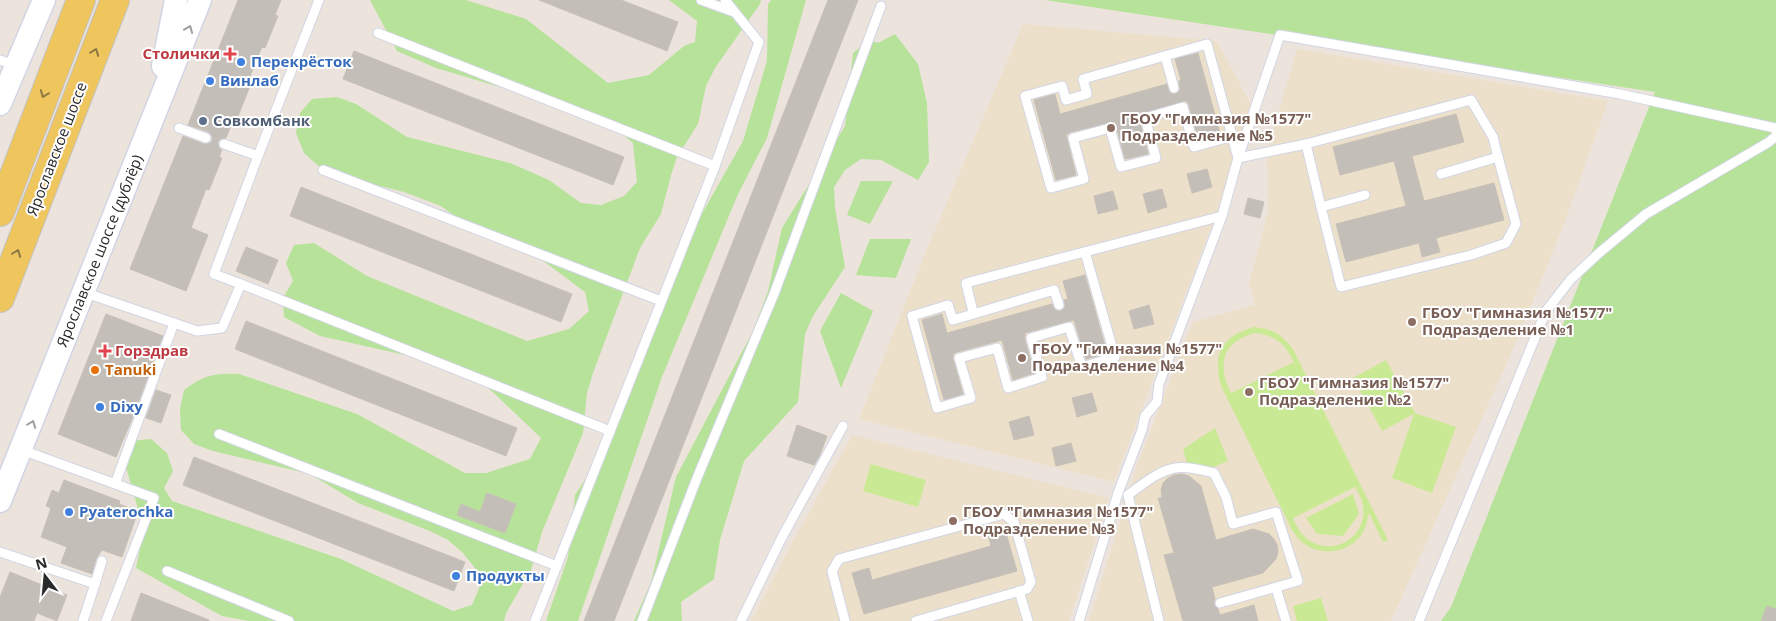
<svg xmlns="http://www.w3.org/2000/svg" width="1776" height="621" font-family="'Open Sans',sans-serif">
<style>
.education{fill:#ede0cb}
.green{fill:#b6e299}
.pitch{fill:#cae994;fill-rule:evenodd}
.building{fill:#c4beb8;stroke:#c7c0b6}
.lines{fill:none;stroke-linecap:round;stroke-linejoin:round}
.service-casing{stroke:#d1d5e3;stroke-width:11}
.tertiary-casing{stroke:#d1d5e3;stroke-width:25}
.primary-casing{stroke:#c3c3c3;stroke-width:30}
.service{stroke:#fff;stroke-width:9}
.tertiary{stroke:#fff;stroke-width:22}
.primary{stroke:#efc55d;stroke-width:28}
.oneway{stroke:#9f9f9f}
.oneway2{stroke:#8c7844}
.health-dot{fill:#e0444e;stroke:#fff;stroke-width:2}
.shop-dot{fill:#3f7fe0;stroke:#fff;stroke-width:2}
.service-dot{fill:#5c6f8a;stroke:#fff;stroke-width:2}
.education-dot{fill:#8d6e63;stroke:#fff;stroke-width:2}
.food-dot{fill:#e8710a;stroke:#fff;stroke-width:2}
.labels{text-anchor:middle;stroke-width:4;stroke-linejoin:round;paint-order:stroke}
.health-label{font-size:15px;font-weight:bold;fill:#be3a42;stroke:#fff;text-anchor:end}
.shop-label{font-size:15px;font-weight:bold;fill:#366cbe;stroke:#fff;text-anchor:start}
.education-label{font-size:15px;font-weight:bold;fill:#785e54;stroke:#fff;text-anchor:start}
.service-label{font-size:15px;font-weight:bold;fill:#4e5e75;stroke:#fff;text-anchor:start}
.street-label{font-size:15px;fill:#2a2a2a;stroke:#fff}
.food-label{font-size:15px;font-weight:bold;fill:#c56008;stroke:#fff;text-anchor:start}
</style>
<rect width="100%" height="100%" fill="#ece4dc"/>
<g class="education">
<polygon points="1023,24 1217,41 1251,105 1217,212 1114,482 859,419 927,249"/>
<polygon points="1297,49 1608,101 1564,224 1518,338 1391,621 1089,621 1138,463 1193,322 1255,305 1249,284 1268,211 1267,152"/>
<polygon points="852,435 1109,498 1069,621 751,621 792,543"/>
</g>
<g class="green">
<path d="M370,0H466L526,19L608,83L649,75L684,46L695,42L697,21L669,0H761L760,4L715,68L706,86L698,124L677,157L671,175L661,214L640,248L593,373L587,393L583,433L542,532L531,570L506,613L504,621H249L222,616L136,568L144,530L124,460L130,441L151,439L167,453L173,471L164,488L172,501L341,559L453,611L472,605L480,586L475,568L462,552L448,540L430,531L358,503L310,474L213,451L194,444L181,430L180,409L184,390C204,375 214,373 239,374L357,414L465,473H486L530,459L541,438L477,377L459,367L320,336L284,317L283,298L293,281L286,263L294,245L314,243L367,276L527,341L569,329L589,311L585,292L538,257L467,225L441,206L404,192L340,176L323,170L304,153L296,133L300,113L312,99L337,97L356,104L407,137L510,163L549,180L581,203L601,205L624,196L637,182L633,143L619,131L564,106L436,68L397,51Z"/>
<polygon points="771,0 806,0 767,138 738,194 662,377 578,621 546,621 568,557 575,495 610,441 661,301 663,283 743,141 767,61 768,4"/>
<polygon points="1045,0 1776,0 1776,621 1441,621 1451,607 1655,92"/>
<polygon points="895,34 918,64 927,103 929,162 918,180 881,160 861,159 845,170 834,187 835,208 845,267 813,316 805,334 798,402 744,461 720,540 714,579 681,602 682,621 634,621 651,582 676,477 753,331 768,291 782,228 845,126 853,53 869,40 878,43"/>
<polygon points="861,181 893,181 870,224 847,215"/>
<polygon points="870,239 911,239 896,278 856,275"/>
<polygon points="841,293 873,311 841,388 820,331"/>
</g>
<g class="pitch">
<path d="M1254,327C1274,329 1281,334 1293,349L1388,540L1383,542L1369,513C1367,522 1365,531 1359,538C1345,554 1318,556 1302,542C1298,539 1295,534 1292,530L1221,386C1212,353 1222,336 1254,327ZM1255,333C1277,336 1284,343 1294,362L1231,393C1217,364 1222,342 1255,333ZM1355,487C1388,536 1315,575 1293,518Z"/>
<polygon points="1386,360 1415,413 1456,427 1432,493 1392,478 1414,414 1382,431 1353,378"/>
<polygon points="1215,428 1228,461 1211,468 1187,463 1183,449"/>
<polygon points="871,464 926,480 918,507 863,491"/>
<polygon points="1353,494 1359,514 1343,536 1317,534 1306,518"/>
<polygon points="1321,598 1328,621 1297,621 1293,606"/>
</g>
<g class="building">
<polygon points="238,0 281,0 275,15 278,16 265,48 262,47 247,84 250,86 237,119 234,118 226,138 220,139 218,142 219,148 222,150 219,157 222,158 209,190 206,189 191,228 208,235 186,291 130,269 183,136 204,144 210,143 212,141 212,136 209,132 188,125"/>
<polygon points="539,0 621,0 678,22 667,51"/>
<polygon points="828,0 858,0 614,621 584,621"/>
<polygon points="354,51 624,157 613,185 343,79"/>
<polygon points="1198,53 1220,133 1198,139 1189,105 1187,101 1184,101 1138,115 1148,154 1125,159 1115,122 1071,132 1066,135 1076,175 1056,180 1034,100 1055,94 1060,114 1167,84 1170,93 1176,94 1180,90 1179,81 1181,80 1175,59"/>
<polygon points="1456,114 1464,142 1412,156 1424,201 1494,183 1504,220 1436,238 1440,252 1422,257 1419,243 1346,262 1336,224 1406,206 1394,161 1340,175 1333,147"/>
<polygon points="1207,169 1212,187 1192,193 1187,174"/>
<polygon points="301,187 572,294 561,322 290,216"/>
<polygon points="1162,189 1167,207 1148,213 1143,194"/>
<polygon points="1113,191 1118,209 1098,214 1094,196"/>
<polygon points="1248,198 1264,202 1260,218 1244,214"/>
<polygon points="246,247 278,260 268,284 236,271"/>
<polygon points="1085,275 1107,353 1086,359 1074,320 1025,333 1025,340 1034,373 1013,380 1002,340 957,352 953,354 953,359 963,394 944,400 922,320 942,314 947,333 1052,304 1055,310 1060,311 1065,307 1064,300 1068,299 1063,281"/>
<polygon points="1149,305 1154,324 1134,329 1129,311"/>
<polygon points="106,314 163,336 134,414 116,457 58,434"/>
<polygon points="246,321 517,428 506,456 235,349"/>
<polygon points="156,390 171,395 161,423 146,418"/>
<polygon points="1092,393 1097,411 1077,417 1072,398"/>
<polygon points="1029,416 1034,435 1014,440 1009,422"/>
<polygon points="797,425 827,436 820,455 814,465 787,456"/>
<polygon points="1071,443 1076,461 1056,466 1052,448"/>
<polygon points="194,457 465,562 454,591 183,485"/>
<polygon points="1182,474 1189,476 1201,486 1216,540 1253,529 1269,534 1274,539 1277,545 1278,552 1276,559 1263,573 1212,587 1215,599 1214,605 1218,609 1220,615 1254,605 1258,621 1183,621 1164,555 1174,553 1158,498 1162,498 1161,490 1163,483 1168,478 1174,475"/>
<polygon points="64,480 120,501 119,504 138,511 122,557 102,550 96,559 92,574 61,563 67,547 41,537 51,508 46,506 52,490 59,493"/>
<polygon points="487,493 516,504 505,533 457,515 461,504 480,512"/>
<polygon points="1005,530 1017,571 864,614 852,573 869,568 872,580 991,546 988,534"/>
<polygon points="10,572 67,595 57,621 37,613 34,621 0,621 0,597"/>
<polygon points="141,593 209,620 209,621 131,621"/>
<polygon points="1767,606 1776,609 1776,621 1761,621"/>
</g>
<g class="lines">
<defs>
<g id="service">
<polyline points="701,0 734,12"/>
<polyline points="378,33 715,166"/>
<polyline points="1165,56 1174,88"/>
<polyline points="0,60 17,66"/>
<polyline points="179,128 206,138"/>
<polyline points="1233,136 1194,147 1183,107 1145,118 1156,158 1121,167 1110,128 1073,138 1084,179 1051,188 1025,96 1062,86 1066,100 1087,94 1083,79 1207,44 1238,158 1306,144 1471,100 1493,137 1498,157 1441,174"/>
<polyline points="224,144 258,156 319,0"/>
<polyline points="1306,144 1321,207"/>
<polyline points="323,170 661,301"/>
<polyline points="1365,195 1321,207 1341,287 1471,255 1506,243 1516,224 1498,157"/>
<polyline points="241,284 610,431"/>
<polyline points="83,292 174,323"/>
<polyline points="1059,305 1054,290 953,320 948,305 912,316 937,408 971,398 959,358 997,348 1008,388 1042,377 1031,338 1069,327 1082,367 1115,357 1085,252"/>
<polyline points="973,312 966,283 1222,216"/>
<polyline points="219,434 557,566"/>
<polyline points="22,450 154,498 106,621"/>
<polyline points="115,484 174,323 197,331 222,328 241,284 214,274 258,156"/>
<path d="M1128,495C1140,486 1160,470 1175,468C1188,466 1201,470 1214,473L1226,497L1233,524L1276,512L1298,581L1220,603"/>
<polyline points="1128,495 1159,621"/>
<polyline points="0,552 95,584 83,621"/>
<polyline points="167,571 289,621"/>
<polyline points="95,584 102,561"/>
<polyline points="1276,588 1286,621"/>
<polyline points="1019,591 1028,621"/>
<polyline points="535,621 715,166 759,42 725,0"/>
<polyline points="642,621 697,478 774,294 881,6"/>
<polyline points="741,621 781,539 843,426"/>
<polyline points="845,621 832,571 839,559 1004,514 1014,522 1031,582 1027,589 916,621"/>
<polyline points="1079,621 1118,493 1142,430 1145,416 1157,402 1159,384 1222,216 1238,158 1280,35 1620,94 1775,128 1776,131"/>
<polyline points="1419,621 1546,311 1571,279 1599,253 1646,214 1769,142 1776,136"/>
</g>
<g id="tertiary">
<polyline points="163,66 176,0"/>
<polyline points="0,104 44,0"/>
<polyline points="0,501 200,0"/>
</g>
<g id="primary">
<polyline points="0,212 81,0"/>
<polyline points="0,298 115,0"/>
</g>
</defs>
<use href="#service" class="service-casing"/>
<use href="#tertiary" class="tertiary-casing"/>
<use href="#primary" class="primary-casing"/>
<use href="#service" class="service"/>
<use href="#tertiary" class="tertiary"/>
<use href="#primary" class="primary"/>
</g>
<defs><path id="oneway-chevron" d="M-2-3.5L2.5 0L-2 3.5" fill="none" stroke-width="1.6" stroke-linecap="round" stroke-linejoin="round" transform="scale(1.25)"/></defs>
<g class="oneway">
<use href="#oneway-chevron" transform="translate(189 29) rotate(-68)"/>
<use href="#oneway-chevron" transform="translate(32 424) rotate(-69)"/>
</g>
<g class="oneway2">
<use href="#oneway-chevron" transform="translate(95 52) rotate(-69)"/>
<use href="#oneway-chevron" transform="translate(44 94) rotate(111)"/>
<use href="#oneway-chevron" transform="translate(17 253) rotate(-69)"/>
</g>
<g class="health-dot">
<path d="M227.5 46.5h5v5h5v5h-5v5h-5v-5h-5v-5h5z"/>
<path d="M102.5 343.5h5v5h5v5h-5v5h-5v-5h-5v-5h5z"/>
</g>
<g class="shop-dot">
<circle cx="241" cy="62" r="5"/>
<circle cx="210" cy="81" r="5"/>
<circle cx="100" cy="407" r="5"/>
<circle cx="69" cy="512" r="5"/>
<circle cx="456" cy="576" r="5"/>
</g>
<circle class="service-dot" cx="203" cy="121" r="5"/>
<g class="education-dot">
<circle cx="1111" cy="128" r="5"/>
<circle cx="1412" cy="322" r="5"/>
<circle cx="1022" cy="358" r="5"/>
<circle cx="1249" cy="392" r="5"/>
<circle cx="953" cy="521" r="5"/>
</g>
<circle class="food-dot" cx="95" cy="370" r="5"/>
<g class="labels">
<g class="health-label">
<text x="220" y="59">Столички</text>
<text x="115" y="356" text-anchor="start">Горздрав</text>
</g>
<g class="shop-label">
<text x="251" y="67">Перекрёсток</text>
<text x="220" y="86">Винлаб</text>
<text x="110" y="412">Dixy</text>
<text x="79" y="517">Pyaterochka</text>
<text x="466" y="581">Продукты</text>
</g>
<g class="education-label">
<text x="1121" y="124">ГБОУ "Гимназия №1577"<tspan x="1121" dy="17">Подразделение №5</tspan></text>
<text x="1422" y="318">ГБОУ "Гимназия №1577"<tspan x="1422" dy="17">Подразделение №1</tspan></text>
<text x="1032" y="354">ГБОУ "Гимназия №1577"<tspan x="1032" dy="17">Подразделение №4</tspan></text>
<text x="1259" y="388">ГБОУ "Гимназия №1577"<tspan x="1259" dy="17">Подразделение №2</tspan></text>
<text x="963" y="517">ГБОУ "Гимназия №1577"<tspan x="963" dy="17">Подразделение №3</tspan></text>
</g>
<g class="service-label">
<text x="213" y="126">Совкомбанк</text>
</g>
<g class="street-label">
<text transform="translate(57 149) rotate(-69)" y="5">Ярославское шоссе</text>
<text transform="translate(100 251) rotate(-68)" y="5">Ярославское шоссе (дублёр)</text>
</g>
<g class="food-label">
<text x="105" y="375">Tanuki</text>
</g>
</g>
<g transform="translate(45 576) rotate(344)" stroke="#ffffff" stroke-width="4" paint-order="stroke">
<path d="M0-4L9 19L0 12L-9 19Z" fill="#2a2a2a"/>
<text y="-8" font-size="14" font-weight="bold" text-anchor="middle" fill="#2a2a2a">N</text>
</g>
</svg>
